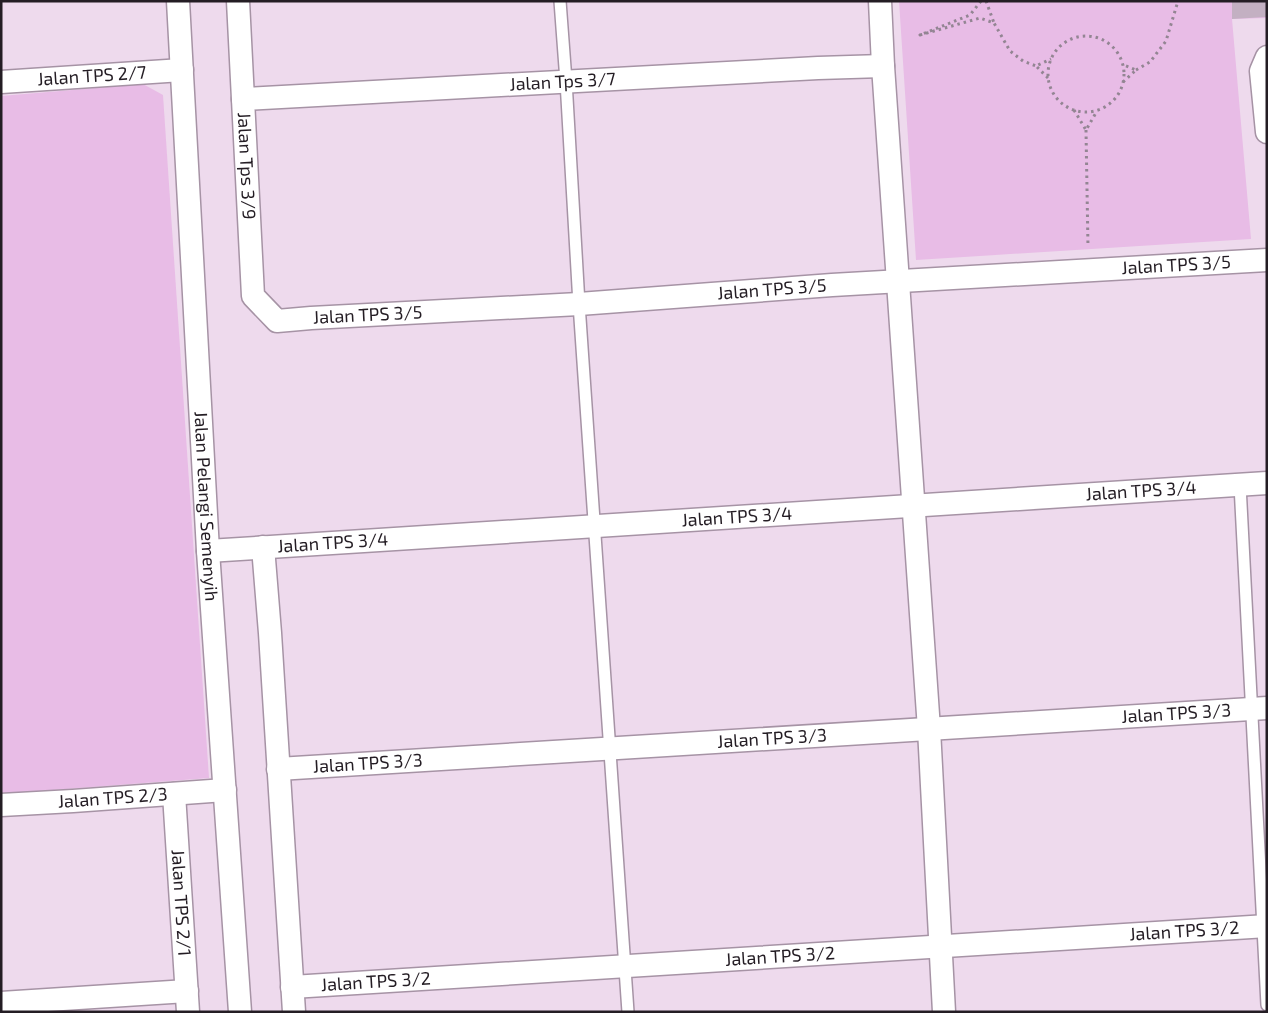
<svg xmlns="http://www.w3.org/2000/svg" width="1268" height="1013" font-family="'Exo 2',sans-serif">
<style>
.green{fill:#e8bce6}
.building{fill:#c3b0c2}
.lines{fill:none;stroke-linecap:round;stroke-linejoin:round}
.service-casing{stroke:#a693a5;stroke-width:14}
.minor-casing{stroke:#a693a5;stroke-width:25}
.path{stroke:#938593;stroke-width:3;stroke-dasharray:2.5 4;stroke-linecap:butt}
.service{stroke:#fff;stroke-width:11}
.minor{stroke:#fff;stroke-width:22}
.labels{text-anchor:middle;stroke-width:4.5;stroke-linejoin:round;paint-order:stroke}
.street-label{font-size:18px;fill:#241d24;stroke:#fce7fb}
</style>
<rect width="100%" height="100%" fill="#eedaed"/>
<g class="green">
<polygon points="899,1 1267,1 1267,18 1232,19 1251,239 916,260"/>
<polygon points="143,84 163,95 209,778 1,794 1,96"/>
</g>
<polygon class="building" points="1232,1 1267,1 1267,17 1232,19"/>
<g class="lines">
<defs>
<g id="service">
<polyline points="560,1 566,81 579,304 628,1012"/>
<polyline points="1240,485 1267,1005"/>
</g>
<g id="minor">
<path id="s1" d="M178,1L208,551L240,1012"/>
<path id="s2" d="M238,1L253,296L277,321L311,318L579,304L832,285L1267,260"/>
<polyline points="880,1 883,66 929,729 944,1012"/>
<polyline points="1267,57 1261,71 1267,132"/>
<path id="s3" d="M1,82L182,70"/>
<path id="s4" d="M243,99L818,68L883,66"/>
<polyline points="263,547 270,633 294,1012"/>
<path id="s5" d="M208,551L1267,483"/>
<path id="s6" d="M278,769L1267,708"/>
<path id="s7" d="M174,794L188,1012"/>
<path id="s8" d="M1,805L73,801L225,790"/>
<path id="s9" d="M292,987L1267,926"/>
<polyline points="1,1003 187,991"/>
</g>
</defs>
<use href="#service" class="service-casing"/>
<use href="#minor" class="minor-casing"/>
<g class="path">
<polyline points="981,1 970,15 920,35 980,18 994,23 1010,51 1023,61 1036,66"/>
<polyline points="986,1 994,23"/>
<circle cx="1086" cy="74" r="38"/>
<polyline points="1136,70 1150,62 1166,41 1178,1"/>
<polyline points="1048,78 1036,66 1051,59"/>
<polyline points="1123,82 1136,70 1124,65"/>
<polyline points="1074,110 1086,130 1097,111"/>
<polyline points="1086,130 1088,247"/>
</g>
<use href="#service" class="service"/>
<use href="#minor" class="minor"/>
</g>
<g class="labels">
<g class="street-label">
<text dy="6" stroke="none"><textPath href="#s3" startOffset="91">Jalan TPS 2/7</textPath></text>
<text dy="6" stroke="none"><textPath href="#s4" startOffset="320">Jalan Tps 3/7</textPath></text>
<text dy="6" stroke="none"><textPath href="#s2" startOffset="165">Jalan Tps 3/9</textPath></text>
<text dy="6" stroke="none"><textPath href="#s2" startOffset="1231">Jalan TPS 3/5</textPath></text>
<text dy="6" stroke="none"><textPath href="#s2" startOffset="826">Jalan TPS 3/5</textPath></text>
<text dy="6" stroke="none"><textPath href="#s2" startOffset="421">Jalan TPS 3/5</textPath></text>
<text dy="6" stroke="none"><textPath href="#s5" startOffset="935">Jalan TPS 3/4</textPath></text>
<text dy="6" stroke="none"><textPath href="#s1" startOffset="506">Jalan Pelangi Semenyih</textPath></text>
<text dy="6" stroke="none"><textPath href="#s5" startOffset="530">Jalan TPS 3/4</textPath></text>
<text dy="6" stroke="none"><textPath href="#s5" startOffset="125">Jalan TPS 3/4</textPath></text>
<text dy="6" stroke="none"><textPath href="#s6" startOffset="900">Jalan TPS 3/3</textPath></text>
<text dy="6" stroke="none"><textPath href="#s6" startOffset="495">Jalan TPS 3/3</textPath></text>
<text dy="6" stroke="none"><textPath href="#s6" startOffset="90">Jalan TPS 3/3</textPath></text>
<text dy="6" stroke="none"><textPath href="#s8" startOffset="112">Jalan TPS 2/3</textPath></text>
<text dy="6" stroke="none"><textPath href="#s7" startOffset="109">Jalan TPS 2/1</textPath></text>
<text dy="6" stroke="none"><textPath href="#s9" startOffset="894">Jalan TPS 3/2</textPath></text>
<text dy="6" stroke="none"><textPath href="#s9" startOffset="489">Jalan TPS 3/2</textPath></text>
<text dy="6" stroke="none"><textPath href="#s9" startOffset="84">Jalan TPS 3/2</textPath></text>
</g>
</g>
<rect width="1268" height="1013" fill="none" stroke="#241d24" stroke-width="5"/>
</svg>
